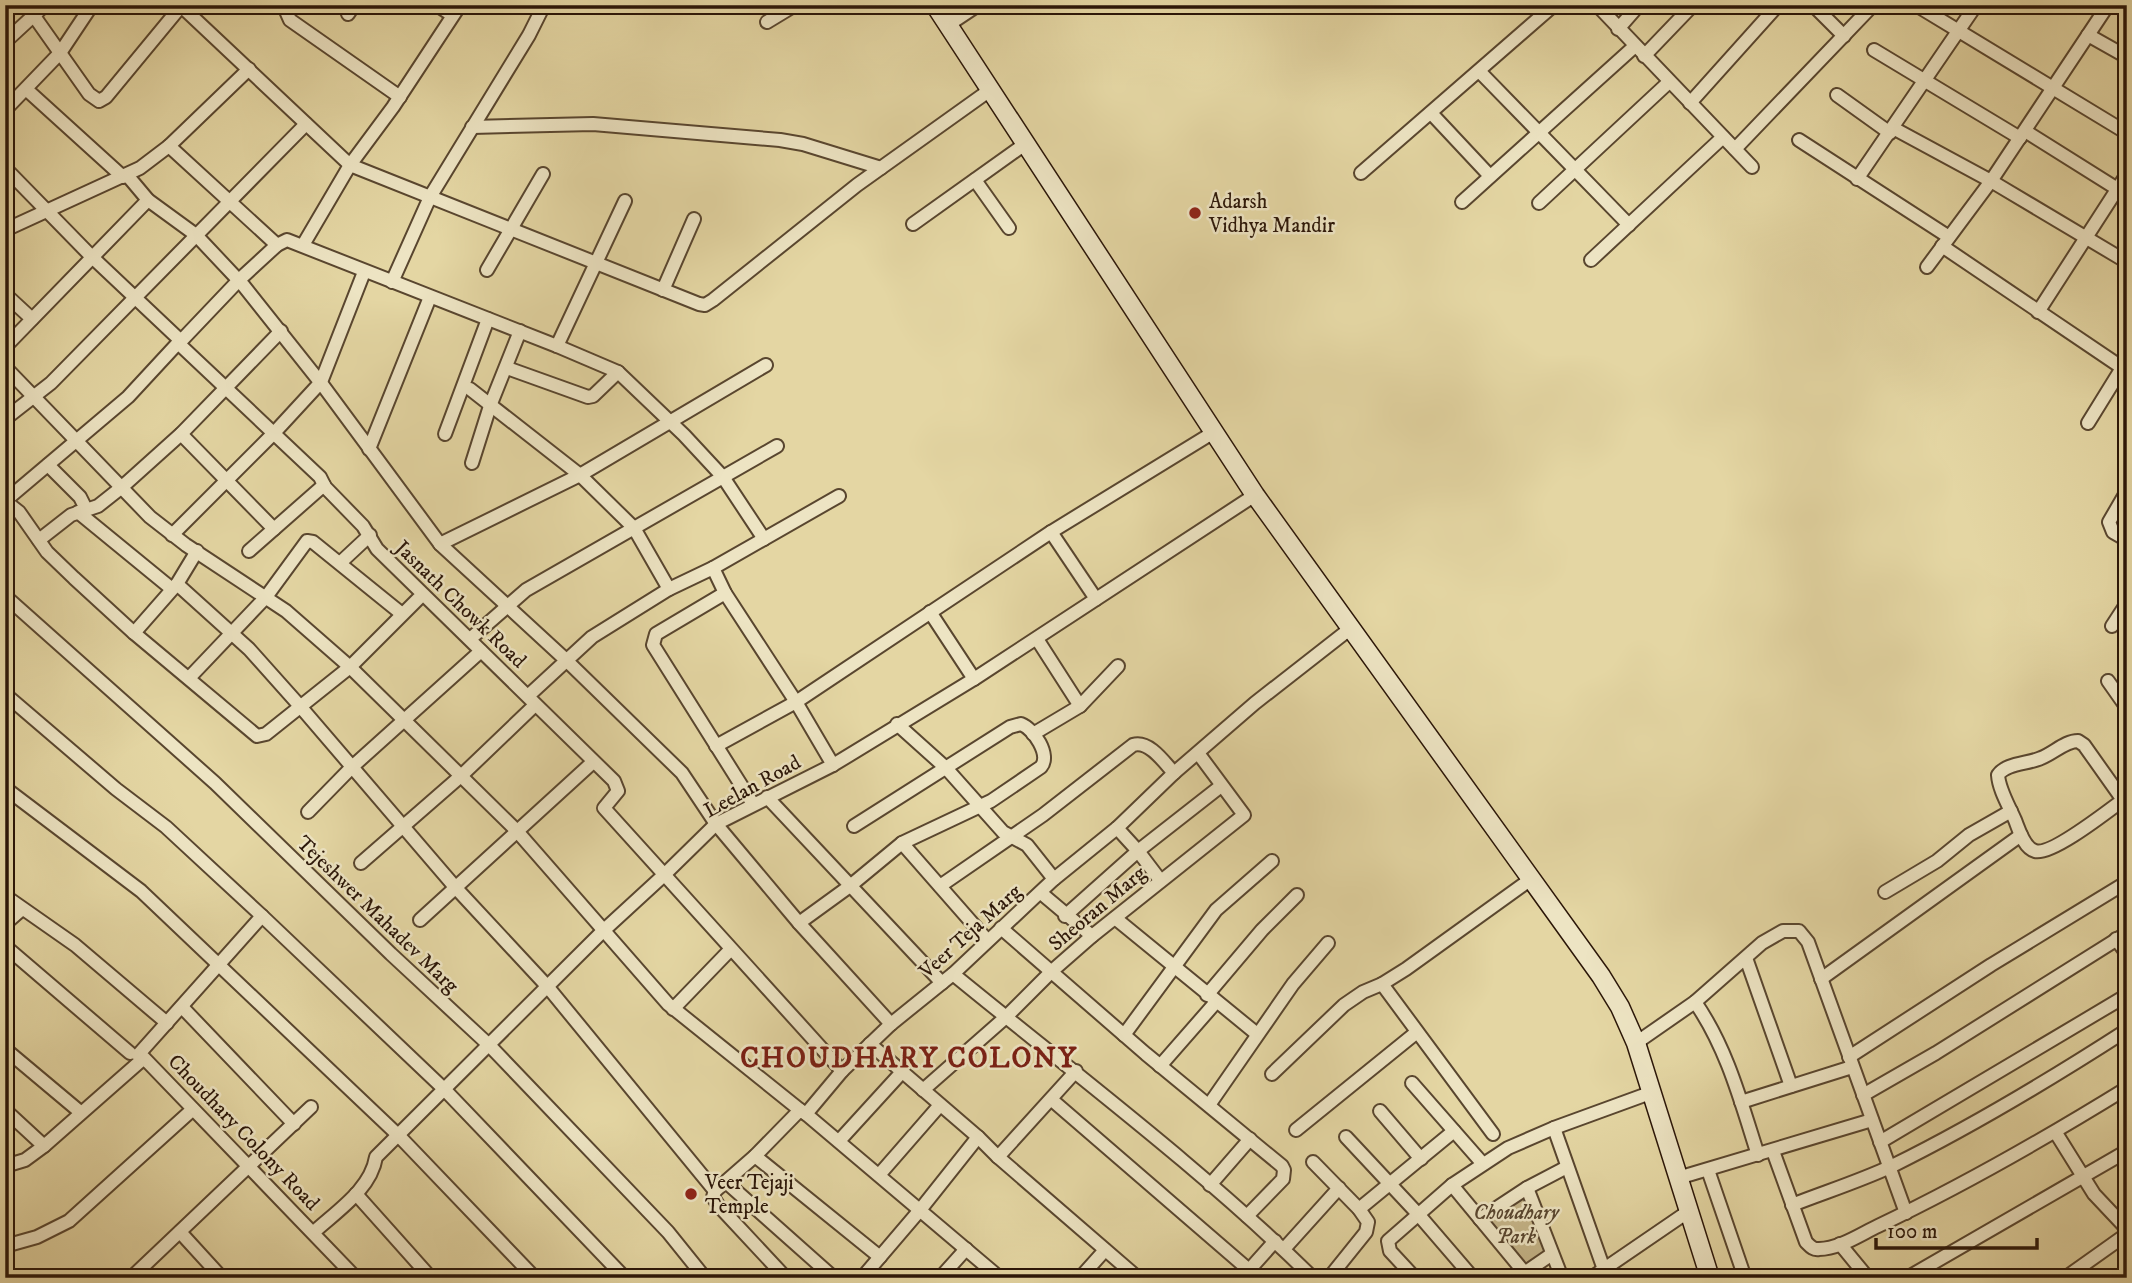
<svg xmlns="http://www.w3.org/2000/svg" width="2132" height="1283" font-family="'IM FELL DW Pica',serif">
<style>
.green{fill:#c5b589;stroke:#786648;stroke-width:2}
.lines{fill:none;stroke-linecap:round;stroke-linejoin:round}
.minor-casing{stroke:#59462f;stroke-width:16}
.secondary-casing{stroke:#2b1608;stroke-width:21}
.minor{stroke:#ede4c3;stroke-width:12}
.secondary{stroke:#ede4c3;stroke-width:18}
.poi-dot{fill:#8f2418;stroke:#ede4c3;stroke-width:2.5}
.labels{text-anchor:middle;stroke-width:5;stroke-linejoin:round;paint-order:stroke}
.poi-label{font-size:21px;fill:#2b1608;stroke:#ede4c3;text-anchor:start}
.street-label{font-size:21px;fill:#2b1608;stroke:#ede4c3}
.park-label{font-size:21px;font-style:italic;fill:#59462f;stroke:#ede4c3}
.district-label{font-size:28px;font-weight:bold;letter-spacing:2px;fill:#7a1f14;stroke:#ede4c3}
</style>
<rect width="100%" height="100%" fill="#e4d6a3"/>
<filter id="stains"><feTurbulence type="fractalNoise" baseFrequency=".00286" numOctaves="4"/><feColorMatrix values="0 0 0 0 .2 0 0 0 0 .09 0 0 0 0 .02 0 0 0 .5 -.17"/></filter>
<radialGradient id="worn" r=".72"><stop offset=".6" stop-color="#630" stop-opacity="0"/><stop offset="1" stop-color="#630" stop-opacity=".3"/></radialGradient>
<polygon class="green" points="1527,1188 1552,1254 1524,1272 1480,1219"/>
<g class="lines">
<defs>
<g id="minor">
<polyline points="180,5 350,165 699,304 705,305 713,300 857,185 990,90"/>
<polyline points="288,5 286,11 290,20 400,97"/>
<polyline points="437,5 452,15"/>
<polyline points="1597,5 1752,167"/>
<polyline points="1813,5 1844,36"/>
<polyline points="1916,5 2127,133"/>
<polyline points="348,14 354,5"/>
<polyline points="34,16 89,94 99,101 106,97 182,5"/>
<polyline points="767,22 795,5"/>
<polyline points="948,25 978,5"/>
<polyline points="1618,29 1639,5"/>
<polyline points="2088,35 2127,57"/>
<polyline points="5,42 45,5"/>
<polyline points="1874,50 2020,138"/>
<polyline points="1644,56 1693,5"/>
<polyline points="1479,71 1629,225"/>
<polyline points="26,89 123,177"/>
<polyline points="1837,95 1890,133"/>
<polyline points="1690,103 1778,5"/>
<polyline points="5,110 60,53 92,5"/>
<polyline points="1431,113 1490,176"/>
<polyline points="472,127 593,124 780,140 803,144 881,168"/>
<polyline points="1893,128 1991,181 2127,262"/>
<polyline points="2025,131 2127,195"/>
<polyline points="1799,140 1949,237"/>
<polyline points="169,146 277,245"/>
<polyline points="1735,149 1873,5"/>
<polyline points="5,168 92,257 181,341 239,280 277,245 287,240 557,346 618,372 684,435 723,477 764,539"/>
<polyline points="1361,173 1554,5"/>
<polyline points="127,175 148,200 196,235 243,285 324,387 440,544 566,660 682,773 716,824 799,923 891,1024"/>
<polyline points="1857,179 1976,5"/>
<polyline points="975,180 1009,228"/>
<polyline points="1462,202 1635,46"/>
<polyline points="1539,203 1669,82"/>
<polyline points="913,224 1025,144"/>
<polyline points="5,230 140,168 169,146 249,69"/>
<polyline points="303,245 350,165 393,107 460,5"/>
<polyline points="1942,246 2127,371"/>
<polyline points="1591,260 1723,137"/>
<polyline points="1927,267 1991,181 2108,5"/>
<polyline points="487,270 543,174"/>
<polyline points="392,282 430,197 529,35 544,5"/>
<polyline points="663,290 694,219"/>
<polyline points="5,294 32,319"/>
<polyline points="2038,312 2127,174"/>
<polyline points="557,346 625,201"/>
<polyline points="5,347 148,200"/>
<polyline points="5,367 150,517 186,545 286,611 350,667 516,830 668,1004 800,1110"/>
<polyline points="507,368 588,397 593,396 618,372"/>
<polyline points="470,389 580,475 634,528 669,589"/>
<polyline points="5,419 51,383 306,124"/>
<polyline points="2088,423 2122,368"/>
<polyline points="181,434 274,529"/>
<polyline points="445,434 488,319"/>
<polyline points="369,449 430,297"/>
<polyline points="472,463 490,406 520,331"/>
<polyline points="48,465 80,497 86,509"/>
<polyline points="2127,491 2109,522 2113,532 2127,540"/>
<polyline points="78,512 172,589"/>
<polyline points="1051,532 1096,599"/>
<polyline points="172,535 274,433 321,382 364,272"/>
<polyline points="39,540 71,515 98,506 122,487 181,434 281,331"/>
<polyline points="440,544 580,475 766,365"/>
<polyline points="249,551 324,485"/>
<polyline points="340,563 370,535"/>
<polyline points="713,568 725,593 796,702 833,765"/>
<polyline points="177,584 249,649 299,705 455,887 547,986 715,1191"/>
<polyline points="725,593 656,634 653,645 753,804"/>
<polyline points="423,594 350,667 266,734 257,736 134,633 74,578 47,552 19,512 5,501 128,397 178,343 320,477 325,487 363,526 377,549 614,781 618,791 604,808 842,1071"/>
<polyline points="5,596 215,783 391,954 489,1045 668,1232 705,1278"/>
<polyline points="930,612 974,679"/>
<polyline points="2112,626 2127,603"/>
<polyline points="134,633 177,584 197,551"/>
<polyline points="470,639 526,590 777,446"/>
<polyline points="1037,639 1080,706"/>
<polyline points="189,678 266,597 307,541 313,542 402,614"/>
<polyline points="2108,681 2127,708"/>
<polyline points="5,694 116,789 166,827 262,916 444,1089 625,1278"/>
<polyline points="528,696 592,637 669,589 713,568 839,496"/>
<polyline points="897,724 946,768 1003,832 1027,845 1054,879"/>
<polyline points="1033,734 1080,706 1118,666"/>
<polyline points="716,746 796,702 1051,532 1214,432"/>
<polyline points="5,788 141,891 399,1136 535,1278"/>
<polyline points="767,797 942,983"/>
<path d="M2127,797L2123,800C2108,811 2051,856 2035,851C2024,848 2019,830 2015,820C2009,806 1999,790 1998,775C2006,763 2028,764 2041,758C2054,753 2065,741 2078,741L2084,745L2123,800L2127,805"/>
<polyline points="308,812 352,767 481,651"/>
<path d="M854,826L1010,727L1021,724C1034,729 1051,755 1041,767L991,801L902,843"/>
<polyline points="1117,828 1138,851 1160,880"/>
<polyline points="361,863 462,775 535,705"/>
<path d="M940,886L1043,815L1133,745C1149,740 1164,762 1174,773"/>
<polyline points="1885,892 1937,861 1969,835 2011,811"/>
<polyline points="1041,893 1092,936"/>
<polyline points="5,896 75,945 167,1023"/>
<polyline points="1065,916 1138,851 1221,786"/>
<polyline points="1115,918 1257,1034"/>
<polyline points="420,920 593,762"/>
<polyline points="799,923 850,886 902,843 987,940"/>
<polyline points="5,924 22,909"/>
<polyline points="1001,928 1146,1054 1282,1166 1284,1170 1283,1179 1247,1216"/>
<polyline points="2116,939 2127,954"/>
<polyline points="5,946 130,1053"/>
<polyline points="1746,958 1791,1086"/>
<path d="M953,974C1075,1074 1201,1168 1313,1278"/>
<polyline points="1821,979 2021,835"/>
<polyline points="1382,984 1493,1134"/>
<polyline points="1207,995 1262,930 1297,895"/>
<path d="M1695,1002C1727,1048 1741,1102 1758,1155"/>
<polyline points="182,1007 294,1124"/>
<polyline points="673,1009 730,950"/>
<polyline points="1124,1035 1216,910 1272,861"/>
<polyline points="1636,1043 1695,1002 1762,943 1783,931 1799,931 1808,942 1906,1213"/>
<polyline points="870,1044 978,1137 998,1157 1138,1278"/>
<polyline points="5,1049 79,1111"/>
<polyline points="138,1055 262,916"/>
<polyline points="1849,1057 1991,965 2127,882"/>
<polyline points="1160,1066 1216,1002"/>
<polyline points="1272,1074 1344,1005 1363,992 1382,984 1406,969 1531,879"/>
<polyline points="1412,1083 1483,1164"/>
<polyline points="923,1090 1006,1017 1052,971 1092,936 1244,815 1198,753"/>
<polyline points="1863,1095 1936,1053 2127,933"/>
<polyline points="1052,1100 1249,1270"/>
<polyline points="1741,1102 1852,1067"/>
<polyline points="1209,1105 1293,984 1328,943"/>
<polyline points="5,1110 44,1146 144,1058 356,1278"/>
<polyline points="1380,1111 1421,1159"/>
<polyline points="806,1114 1000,1278"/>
<polyline points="1554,1128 1607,1278"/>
<polyline points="1296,1130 1417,1032"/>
<polyline points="2056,1133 2094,1194 2127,1229"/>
<polyline points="1346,1137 1418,1214 1473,1278"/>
<polyline points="839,1141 902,1072"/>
<polyline points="1880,1142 2124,997"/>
<path d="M1773,1151L1806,1242C1810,1246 1813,1250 1819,1249C1839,1249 1861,1234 1878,1226C1964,1185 2046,1138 2127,1088"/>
<polyline points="755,1156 880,1257"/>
<polyline points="998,1157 1076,1071"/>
<polyline points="1313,1162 1359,1209 1368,1222 1366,1232 1329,1278"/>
<polyline points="5,1166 25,1160 44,1146"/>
<polyline points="1708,1170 1745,1278"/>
<polyline points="879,1175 940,1105"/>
<polyline points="1678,1178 1872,1120"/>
<polyline points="726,1182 834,1278"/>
<polyline points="1210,1185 1250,1139"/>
<polyline points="1452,1185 1524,1272"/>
<polyline points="1527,1188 1562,1278"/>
<polyline points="356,1194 431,1278"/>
<path d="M1792,1205C1825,1192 1860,1181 1892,1166C1973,1126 2051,1079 2127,1030"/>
<polyline points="1359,1209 1454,1131"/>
<polyline points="1480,1219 1527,1188 1567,1167"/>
<polyline points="180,1232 222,1278"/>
<path d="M314,1232C337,1211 371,1189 376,1157L603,931L664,875L716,824L833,765L974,679L1255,495"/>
<polyline points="1840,1244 1868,1278"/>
<polyline points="5,1246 37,1237 69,1221 192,1110"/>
<polyline points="1284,1249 1339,1188"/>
<polyline points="131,1278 311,1107"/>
<polyline points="786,1278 718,1205 713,1197 715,1191 755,1156 800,1110 806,1114 842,1071 891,1024 953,974 1054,879 1117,828 1174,773 1255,703 1351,628"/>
<polyline points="862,1278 920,1210 978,1137"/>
<polyline points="940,1278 966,1249"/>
<polyline points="1080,1278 1105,1250"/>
<polyline points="1242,1278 1275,1241"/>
<polyline points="1415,1278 1390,1251 1388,1241 1452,1185 1508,1148 1554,1128 1650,1093"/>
<polyline points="1517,1278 1552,1254"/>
<polyline points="1591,1278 1689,1211"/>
<polyline points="1907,1278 2127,1151"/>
<polyline points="2065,1278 2127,1234"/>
</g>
<polyline id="secondary" points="935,5 1255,495 1601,976 1620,1007 1636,1043 1710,1278"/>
</defs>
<use href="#minor" class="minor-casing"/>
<use href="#secondary" class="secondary-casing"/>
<use href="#minor" class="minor"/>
<use href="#secondary" class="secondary"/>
</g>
<g class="poi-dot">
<circle cx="1195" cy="213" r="7"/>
<circle cx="691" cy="1194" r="7"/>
</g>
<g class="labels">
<g class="poi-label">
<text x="1209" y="208">Adarsh<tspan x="1209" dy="24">Vidhya Mandir</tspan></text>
<text x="705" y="1189">Veer Tejaji<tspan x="705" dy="24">Temple</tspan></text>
</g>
<g class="street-label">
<text transform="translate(461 604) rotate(44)" y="7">Jasnath Chowk Road</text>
<text transform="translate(752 786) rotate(-29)" y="7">Leelan Road</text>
<text transform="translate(1097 908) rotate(-40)" y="7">Sheoran Marg</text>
<text transform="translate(378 914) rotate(44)" y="7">Tejeshwer Mahadev Marg</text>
<text transform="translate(970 931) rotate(-42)" y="7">Veer Teja Marg</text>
<text transform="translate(244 1132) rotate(46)" y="7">Choudhary Colony Road</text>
</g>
<g class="park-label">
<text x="1516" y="1219">Choudhary<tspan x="1516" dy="24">Park</tspan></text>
</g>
<g class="district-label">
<text x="909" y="1067">CHOUDHARY COLONY</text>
</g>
</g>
<rect width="2132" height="1283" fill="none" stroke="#e4d6a3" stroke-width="28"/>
<rect x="7" y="7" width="2118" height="1269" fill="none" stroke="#2b1608" stroke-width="3.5"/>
<rect x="14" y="14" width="2104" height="1255" fill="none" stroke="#2b1608" stroke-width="2"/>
<path d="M1876 1238v10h161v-10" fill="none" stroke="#2b1608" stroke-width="3.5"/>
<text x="1887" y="1238" font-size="21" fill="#2b1608" stroke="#ede4c3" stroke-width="5" paint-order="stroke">100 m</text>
<rect width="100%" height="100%" filter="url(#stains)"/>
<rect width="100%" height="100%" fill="url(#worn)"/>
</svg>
